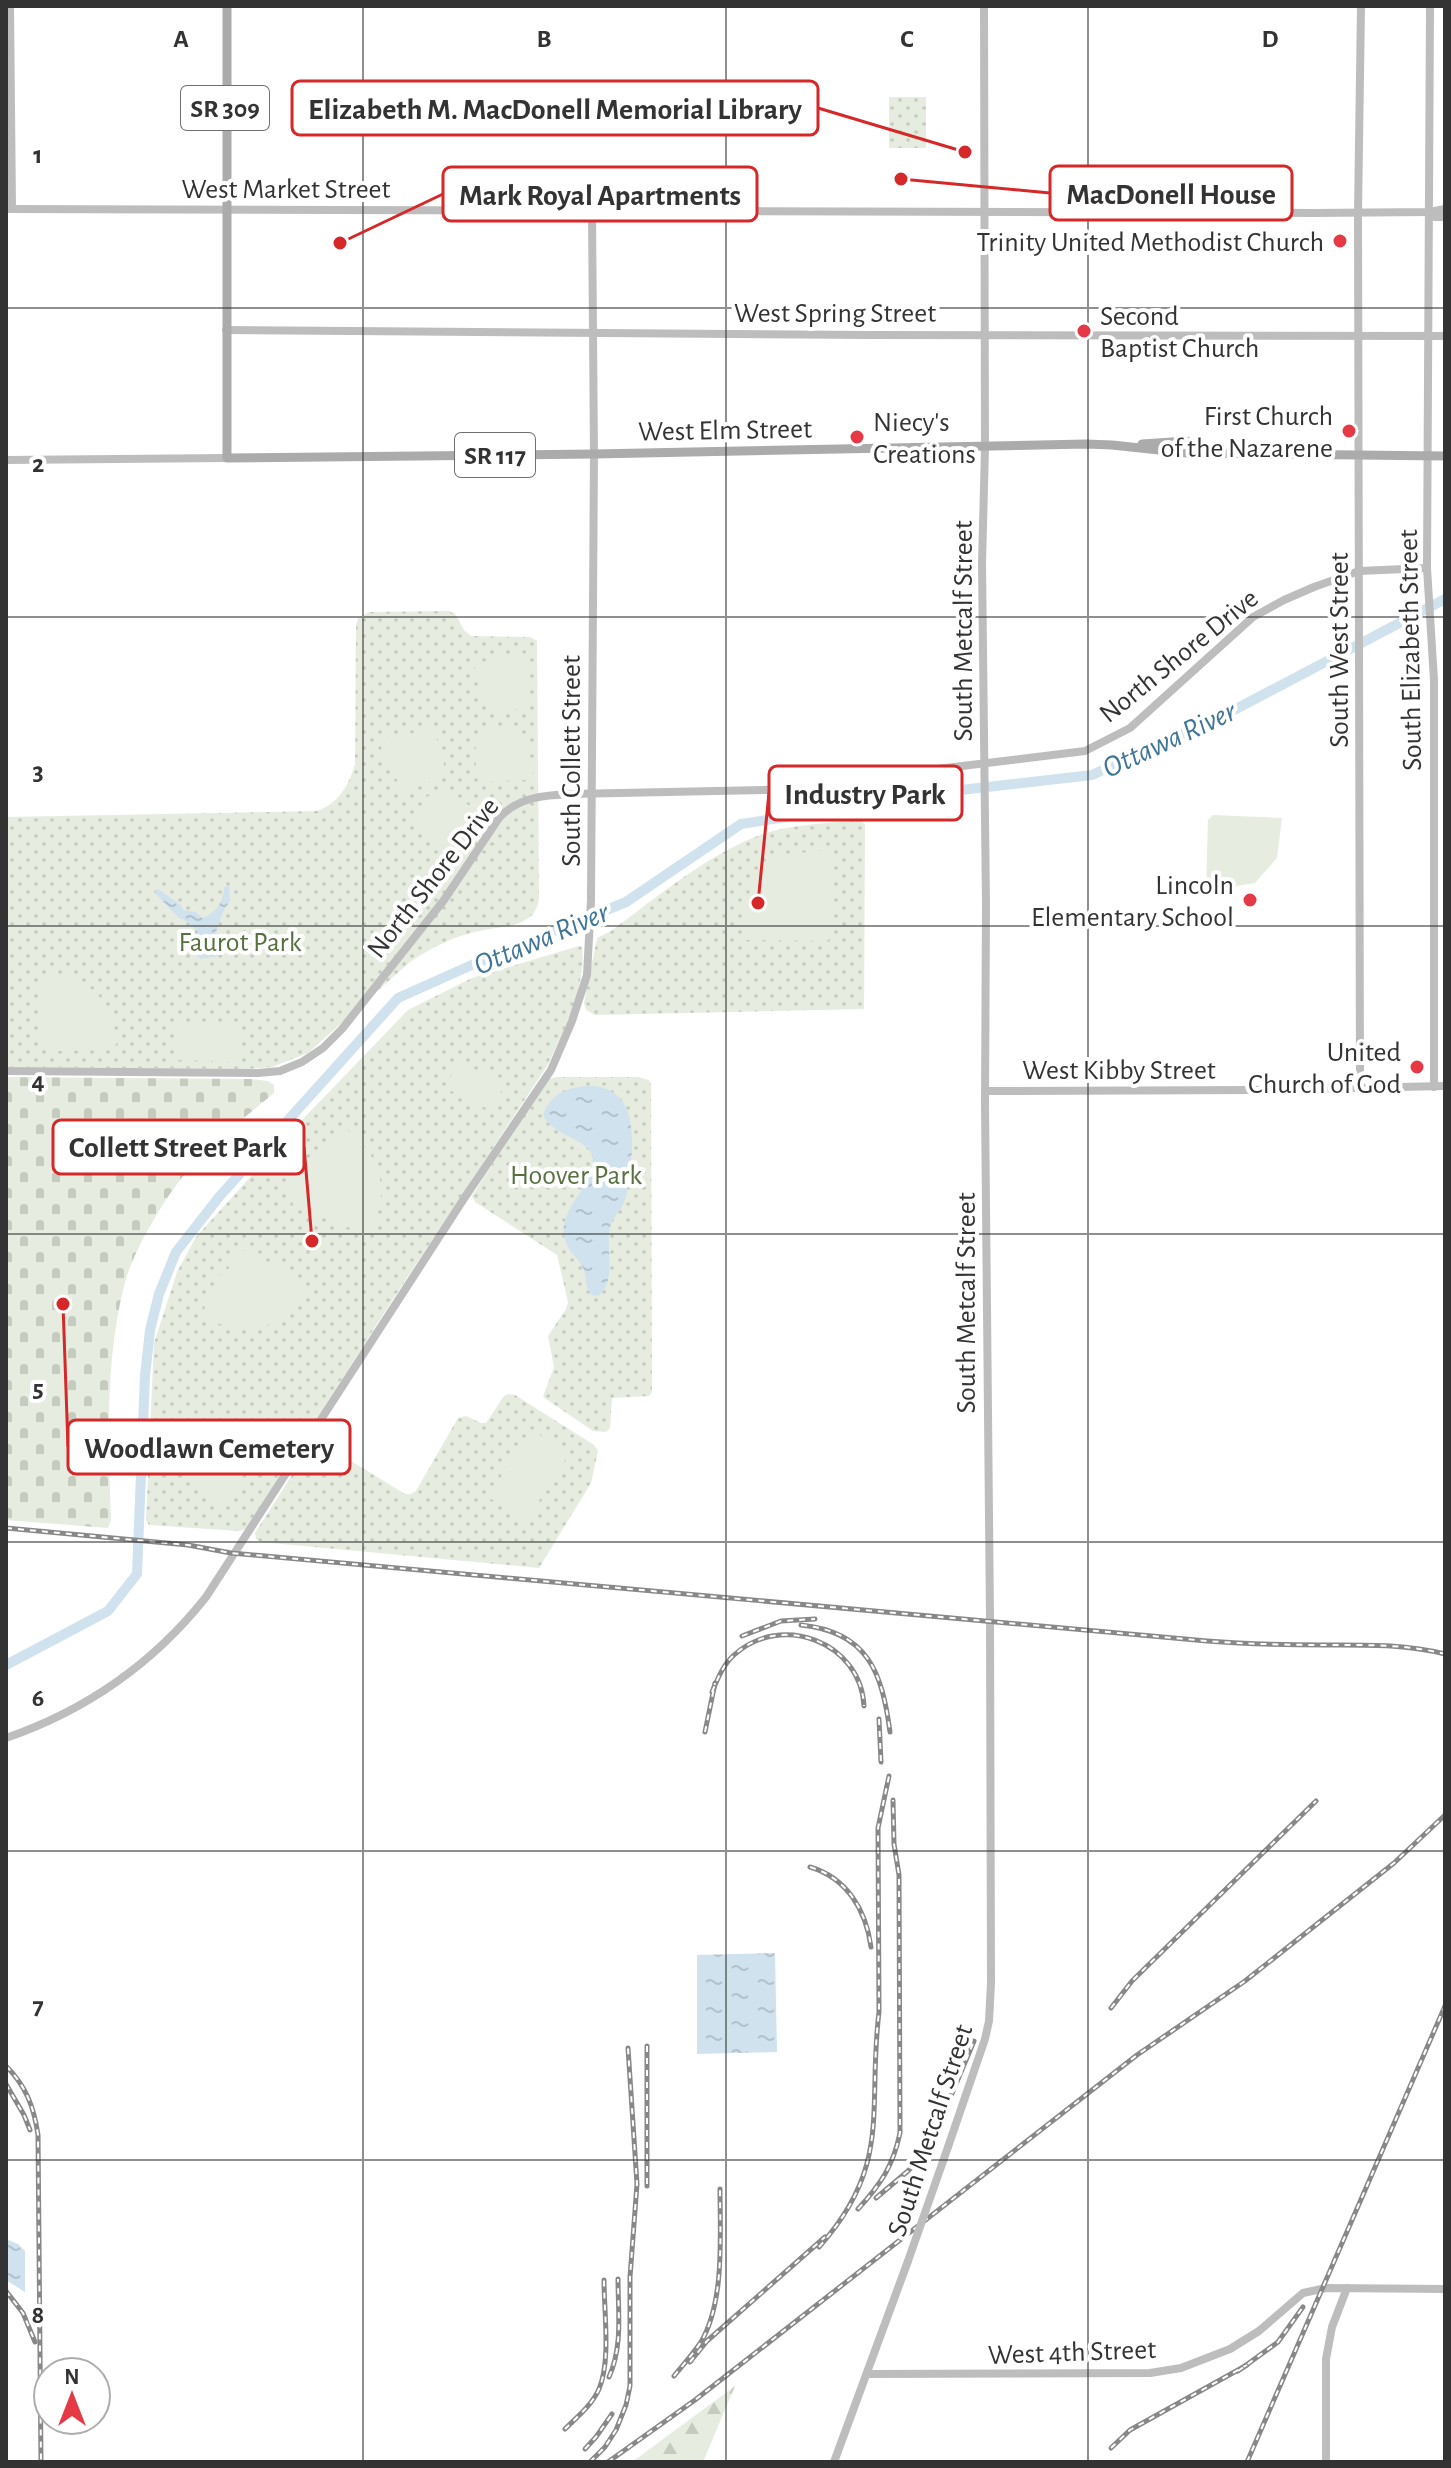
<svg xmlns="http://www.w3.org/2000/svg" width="1451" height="2468" font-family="'Alegreya Sans',sans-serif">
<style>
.forest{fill:url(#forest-firs)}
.cemetery{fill:url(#cemetery-stones)}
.park{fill:url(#park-dots)}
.pitch{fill:#e6ecdf}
.water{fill:url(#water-ripples)}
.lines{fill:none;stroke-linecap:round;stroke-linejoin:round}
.river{stroke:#cfe2ee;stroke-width:10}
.secondary{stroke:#bdbdbd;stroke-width:8}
.primary{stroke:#ababab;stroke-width:9}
.rail-casing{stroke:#888;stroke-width:5}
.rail{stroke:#fff;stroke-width:2;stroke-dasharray:6;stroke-linecap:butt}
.secondary-bridge{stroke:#bdbdbd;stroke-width:8}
.grid{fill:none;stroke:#333;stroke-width:2;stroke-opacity:0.55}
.poi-dot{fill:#e63946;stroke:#fff;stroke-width:3}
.labels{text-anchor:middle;stroke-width:8;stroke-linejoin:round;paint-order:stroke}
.shield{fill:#fff;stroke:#707070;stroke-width:2}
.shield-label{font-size:26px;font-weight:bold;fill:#333}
.street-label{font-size:28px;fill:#333;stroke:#fff}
.poi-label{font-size:28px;fill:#333;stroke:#fff;text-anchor:end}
.park-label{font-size:28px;fill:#56703f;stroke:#fff}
.water-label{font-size:30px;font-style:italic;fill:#3f7597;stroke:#fff}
.grid-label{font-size:26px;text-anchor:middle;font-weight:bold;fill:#333;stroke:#fff;stroke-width:8;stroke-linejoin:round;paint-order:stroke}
.leader{fill:none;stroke:#d62828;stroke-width:3}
.callout-dot{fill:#d62828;stroke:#fff;stroke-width:3}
.callout{fill:#fff;stroke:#d62828;stroke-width:3}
.callout-label{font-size:30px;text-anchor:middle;font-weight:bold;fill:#333}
</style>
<defs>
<pattern id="forest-firs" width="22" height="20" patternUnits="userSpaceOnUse" patternTransform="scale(2)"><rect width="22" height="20" fill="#e6ecdf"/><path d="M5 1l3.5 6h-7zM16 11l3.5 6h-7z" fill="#c6cbc0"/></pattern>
<pattern id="cemetery-stones" width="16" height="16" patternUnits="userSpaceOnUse" patternTransform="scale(2)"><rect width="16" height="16" fill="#e6ecdf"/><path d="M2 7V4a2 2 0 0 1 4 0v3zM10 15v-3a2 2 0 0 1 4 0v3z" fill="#c6cbc0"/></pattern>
<pattern id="park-dots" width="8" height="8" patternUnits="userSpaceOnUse" patternTransform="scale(2)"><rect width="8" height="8" fill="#e6ecdf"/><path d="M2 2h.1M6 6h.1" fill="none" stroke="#c6cbc0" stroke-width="1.8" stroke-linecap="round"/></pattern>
<pattern id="water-ripples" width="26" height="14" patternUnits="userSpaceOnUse" patternTransform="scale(2)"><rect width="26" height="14" fill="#cfe2ee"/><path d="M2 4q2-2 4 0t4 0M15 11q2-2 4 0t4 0" fill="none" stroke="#b2c2cd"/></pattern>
</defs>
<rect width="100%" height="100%" fill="#fff"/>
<polygon class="forest" points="735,2386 703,2462 632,2462"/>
<path class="cemetery" d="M6,1077L251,1079L268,1081L274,1085V1093C242,1120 206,1147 180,1180C160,1206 134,1251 125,1282C105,1359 108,1441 111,1520L108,1528L6,1520Z"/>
<g class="park">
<rect x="889" y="97" width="37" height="51"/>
<path d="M449,611L455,614L464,630L471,636L530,637L537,641L539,898C538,907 535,914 527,919C514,928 493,927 479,931C454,936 431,948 410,962L308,1053L272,1067L248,1069L6,1067V817L317,811C339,803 349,785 355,764L356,625L358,618L369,612Z"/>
<path d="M848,821H861L865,825L864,1009L595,1015L586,1010L584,1003L597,938L611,931C656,898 709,853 763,834C789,825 820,824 848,821Z"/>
<path d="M579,946L582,947C587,984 563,1033 547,1066L395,1296L246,1529L239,1531L149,1525L146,1520L154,1343L177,1272L196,1237L302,1120L408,1010L472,978Z"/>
<polygon points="556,1077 638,1077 649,1080 651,1084 652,1392 649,1396 612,1398 610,1428 606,1432 593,1431 543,1397 554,1367 548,1336 566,1309 568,1302 557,1255 475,1202 472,1196 527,1110 549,1079"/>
<polygon points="509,1394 515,1395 594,1445 598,1451 591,1483 539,1568 261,1542 256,1539 255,1533 313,1442 320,1442 405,1494 411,1494 416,1491 458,1418 466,1416 481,1423 486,1423 504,1396"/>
</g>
<g class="pitch">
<path d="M522,652L530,658V706C483,718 482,709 474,664Z"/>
<path d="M520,726L534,772L527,780L478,782C472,736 472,728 520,726Z"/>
<path d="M432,729C454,773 446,776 403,792L381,748L385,739Z"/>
<polygon points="442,792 457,796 481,815 453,856 443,857 411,821 428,796"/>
<polygon points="1213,815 1282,818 1277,858 1255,883 1206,891 1208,820"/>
<path d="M824,850L833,853L832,936L827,941L743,940C743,923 749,876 762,866C779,854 804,853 824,850Z"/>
<path d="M52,974C93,979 113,1003 117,1043L111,1050L51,1051L42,1040V983Z"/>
<polygon points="177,1022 241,1023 241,1062 176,1060"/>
<polygon points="458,1061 505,1084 492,1111 445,1088"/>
<path d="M345,1128C382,1155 393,1195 367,1235L293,1205L289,1187Z"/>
<path d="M247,1249L270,1266L275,1263L306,1293C283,1334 240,1335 201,1317L219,1274L224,1276L237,1254Z"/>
<polygon points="531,1429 569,1454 526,1521 488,1497"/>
<polygon points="201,1449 244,1477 224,1506 182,1478"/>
</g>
<g class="water">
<path d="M229,886L230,901L224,910L216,932L217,944L221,954L218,956L200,959L197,954L198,931L183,919L179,918L155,893L158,889L181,905L183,910L196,912L202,918C216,914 224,901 224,887Z"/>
<path d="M593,1086C637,1089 634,1139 630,1171C629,1181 628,1193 624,1202C621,1210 614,1216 611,1224C604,1244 618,1282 598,1296L592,1295C583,1286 588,1276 582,1266C577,1257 568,1251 565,1240C555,1206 603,1182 591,1153C584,1138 553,1136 543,1115C551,1092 571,1086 593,1086Z"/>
<polygon points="775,1953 777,2052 697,2054 697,1955"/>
<polygon points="6,2239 18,2244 25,2251 25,2292 6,2280"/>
</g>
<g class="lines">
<polyline class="river" points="6,1665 108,1611 137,1574 145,1376 150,1330 159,1294 176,1252 219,1197 398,998 474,964 626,902 741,824 961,790 1092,775 1234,710 1445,599"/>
<g class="secondary">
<polyline points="10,6 12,209"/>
<polyline points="1430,6 1427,568 1434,680 1434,1087"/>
<polyline points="6,209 1312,213 1429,212 1445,209"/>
<polyline points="1429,212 1434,217 1445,217"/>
<polyline points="226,330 870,335 1445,336"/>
<polyline points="6,460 227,458"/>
<path d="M6,1071L258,1073L280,1071L302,1062L323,1048L342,1029L444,900L499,818C518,797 545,795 571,794L765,790L1085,751L1130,728L1253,617L1284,600L1314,587L1359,571L1427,568"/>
<polyline points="1360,1088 1358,213 1361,6"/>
<polyline points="985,1091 1252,1090 1445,1086"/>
<path d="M6,1738C87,1710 153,1664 206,1597L465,1197L551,1070L572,1021L587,975L591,900L594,454L592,211"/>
<polyline points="948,2147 985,2039 989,2021 991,1983 990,1619 985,1103 986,904 982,564 985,448 984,6"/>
<polyline points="868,2374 1150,2373 1181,2368 1230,2349 1259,2331 1303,2293 1326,2288 1445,2289"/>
<polyline points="834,2462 908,2261"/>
<polyline points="1326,2462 1326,2359 1332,2327 1347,2288"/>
</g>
<g class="primary">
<polyline points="227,6 227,458 594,454 1086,444 1112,445 1187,453 1445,456"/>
<polyline points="1142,444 1187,441"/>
</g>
<defs>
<g id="rail">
<path d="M6,1528L188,1545L231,1553L1207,1641C1247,1644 1286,1645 1326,1645C1367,1645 1405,1644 1445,1654"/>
<path d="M801,1625C868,1632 882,1672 890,1732"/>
<polyline points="742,1636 781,1621 815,1619"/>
<path d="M712,1692C718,1678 723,1665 734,1655C781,1612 861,1642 864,1706"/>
<polyline points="879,1719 881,1762"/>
<polyline points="705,1732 715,1683"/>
<path d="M810,1867C847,1878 866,1910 871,1947"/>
<polyline points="1111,2008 1132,1981 1316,1801"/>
<polyline points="647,2046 647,2186"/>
<path d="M6,2066C26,2086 34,2107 38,2135L41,2462"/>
<polyline points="6,2084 24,2115 30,2130"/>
<polyline points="876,2198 908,2171 930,2146 974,2041"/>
<path d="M858,2209C881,2184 893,2166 900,2133L899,1875L894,1844L893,1800"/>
<path d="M819,2247C893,2164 867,2110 879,2012L878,1828L889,1776"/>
<polyline points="6,2291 23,2313 35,2342"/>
<polyline points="690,2362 707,2341 825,2237"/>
<polyline points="1238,2371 1278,2342 1303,2307"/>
<path d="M674,2376C683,2365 693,2354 701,2342C725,2301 720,2235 720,2189"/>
<path d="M609,2377C623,2346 618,2312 618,2279"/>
<path d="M565,2429C577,2417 592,2405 599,2389C611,2361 604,2312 604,2280"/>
<polyline points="1111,2448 1130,2430 1247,2365"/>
<polyline points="585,2449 596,2437 612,2414"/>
<polyline points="590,2462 605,2447 616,2430 626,2405 630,2386 630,2277 637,2184 628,2048"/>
<polyline points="608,2462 695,2400 1137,2055 1245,1981 1394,1863 1445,1815"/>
<polyline points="1247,2462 1445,2006"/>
</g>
</defs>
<use href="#rail" class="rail-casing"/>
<use href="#rail" class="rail"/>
<polyline class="secondary-bridge" points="908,2261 948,2147"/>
</g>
<path class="grid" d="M363,6V2462M726,6V2462M1088,6V2462M6,308H1445M6,617H1445M6,926H1445M6,1234H1445M6,1542H1445M6,1851H1445M6,2160H1445"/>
<g class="poi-dot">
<circle cx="1340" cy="241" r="8"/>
<circle cx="1084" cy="331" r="8"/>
<circle cx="1349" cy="431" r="8"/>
<circle cx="857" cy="437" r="8"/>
<circle cx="1250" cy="900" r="8"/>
<circle cx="1417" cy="1067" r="8"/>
</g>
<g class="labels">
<g class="shield">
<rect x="181" y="86" width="88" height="44" rx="6"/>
<rect x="455" y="433" width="80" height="44" rx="6"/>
</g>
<g class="shield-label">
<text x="225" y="117">SR 309</text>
<text x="495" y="464">SR 117</text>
</g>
<g class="street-label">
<text x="286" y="198">West Market Street</text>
<text x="835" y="322">West Spring Street</text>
<text transform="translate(725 429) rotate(-1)" y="10">West Elm Street</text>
<text transform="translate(962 631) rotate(-90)" y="10">South Metcalf Street</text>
<text transform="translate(1338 650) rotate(-90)" y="10">South West Street</text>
<text transform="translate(1409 650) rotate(-91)" y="10">South Elizabeth Street</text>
<text transform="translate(1178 655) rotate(-39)" y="10">North Shore Drive</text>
<text transform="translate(570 761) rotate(-90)" y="10">South Collett Street</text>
<text transform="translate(432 877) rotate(-52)" y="10">North Shore Drive</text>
<text x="1119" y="1079">West Kibby Street</text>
<text transform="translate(965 1303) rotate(-90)" y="10">South Metcalf Street</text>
<text transform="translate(929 2130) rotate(-72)" y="10">South Metcalf Street</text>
<text transform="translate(1072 2351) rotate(-2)" y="10">West 4th Street</text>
</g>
<g class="poi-label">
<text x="1324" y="251">Trinity United Methodist Church</text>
<text x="1100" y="325" text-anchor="start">Second<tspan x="1100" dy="32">Baptist Church</tspan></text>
<text x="1333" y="425">First Church<tspan x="1333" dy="32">of the Nazarene</tspan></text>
<text x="873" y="431" text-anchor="start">Niecy's<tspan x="873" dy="32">Creations</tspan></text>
<text x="1234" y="894">Lincoln<tspan x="1234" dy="32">Elementary School</tspan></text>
<text x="1401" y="1061">United<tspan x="1401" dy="32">Church of God</tspan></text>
</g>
<g class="park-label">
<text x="240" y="951">Faurot Park</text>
<text x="576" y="1184">Hoover Park</text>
</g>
<g class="water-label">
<text transform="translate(1169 739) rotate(-25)" y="10">Ottawa River</text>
<text transform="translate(541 938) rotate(-23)" y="10">Ottawa River</text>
</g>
</g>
<g class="grid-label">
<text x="181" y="47">A</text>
<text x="544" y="47">B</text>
<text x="907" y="47">C</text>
<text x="1270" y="47">D</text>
<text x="38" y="163">1</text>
<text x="38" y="472">2</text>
<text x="38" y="780">3</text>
<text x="38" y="1089">4</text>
<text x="38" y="1397">5</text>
<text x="38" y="1706">6</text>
<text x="38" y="2014">7</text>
<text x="38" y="2323">8</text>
</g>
<path class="leader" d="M965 152L818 108M901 179L1050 193M340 243L443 194M758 903L769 793M312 1241L304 1147M63 1304L68 1447"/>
<g class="callout-dot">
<circle cx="965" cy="152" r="8"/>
<circle cx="901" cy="179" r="8"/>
<circle cx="340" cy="243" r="8"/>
<circle cx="758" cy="903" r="8"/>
<circle cx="312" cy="1241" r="8"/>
<circle cx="63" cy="1304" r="8"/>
</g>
<g class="callout">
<rect x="292" y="81" width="526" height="54" rx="8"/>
<rect x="1050" y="166" width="242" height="54" rx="8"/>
<rect x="443" y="167" width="314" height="54" rx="8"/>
<rect x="769" y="766" width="193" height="54" rx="8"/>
<rect x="53" y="1120" width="251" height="54" rx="8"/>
<rect x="68" y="1420" width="282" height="54" rx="8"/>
</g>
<g class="callout-label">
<text x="555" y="119">Elizabeth M. MacDonell Memorial Library</text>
<text x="1171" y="204">MacDonell House</text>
<text x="600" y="205">Mark Royal Apartments</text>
<text x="865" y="804">Industry Park</text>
<text x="178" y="1157">Collett Street Park</text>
<text x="209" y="1458">Woodlawn Cemetery</text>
</g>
<rect width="1451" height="2468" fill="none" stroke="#333333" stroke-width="16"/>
<g transform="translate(72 2396)"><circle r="38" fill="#ffffff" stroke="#adadad" stroke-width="2"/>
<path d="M0-6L14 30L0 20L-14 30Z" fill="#e63946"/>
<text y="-12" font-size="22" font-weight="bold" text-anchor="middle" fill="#333333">N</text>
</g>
</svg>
